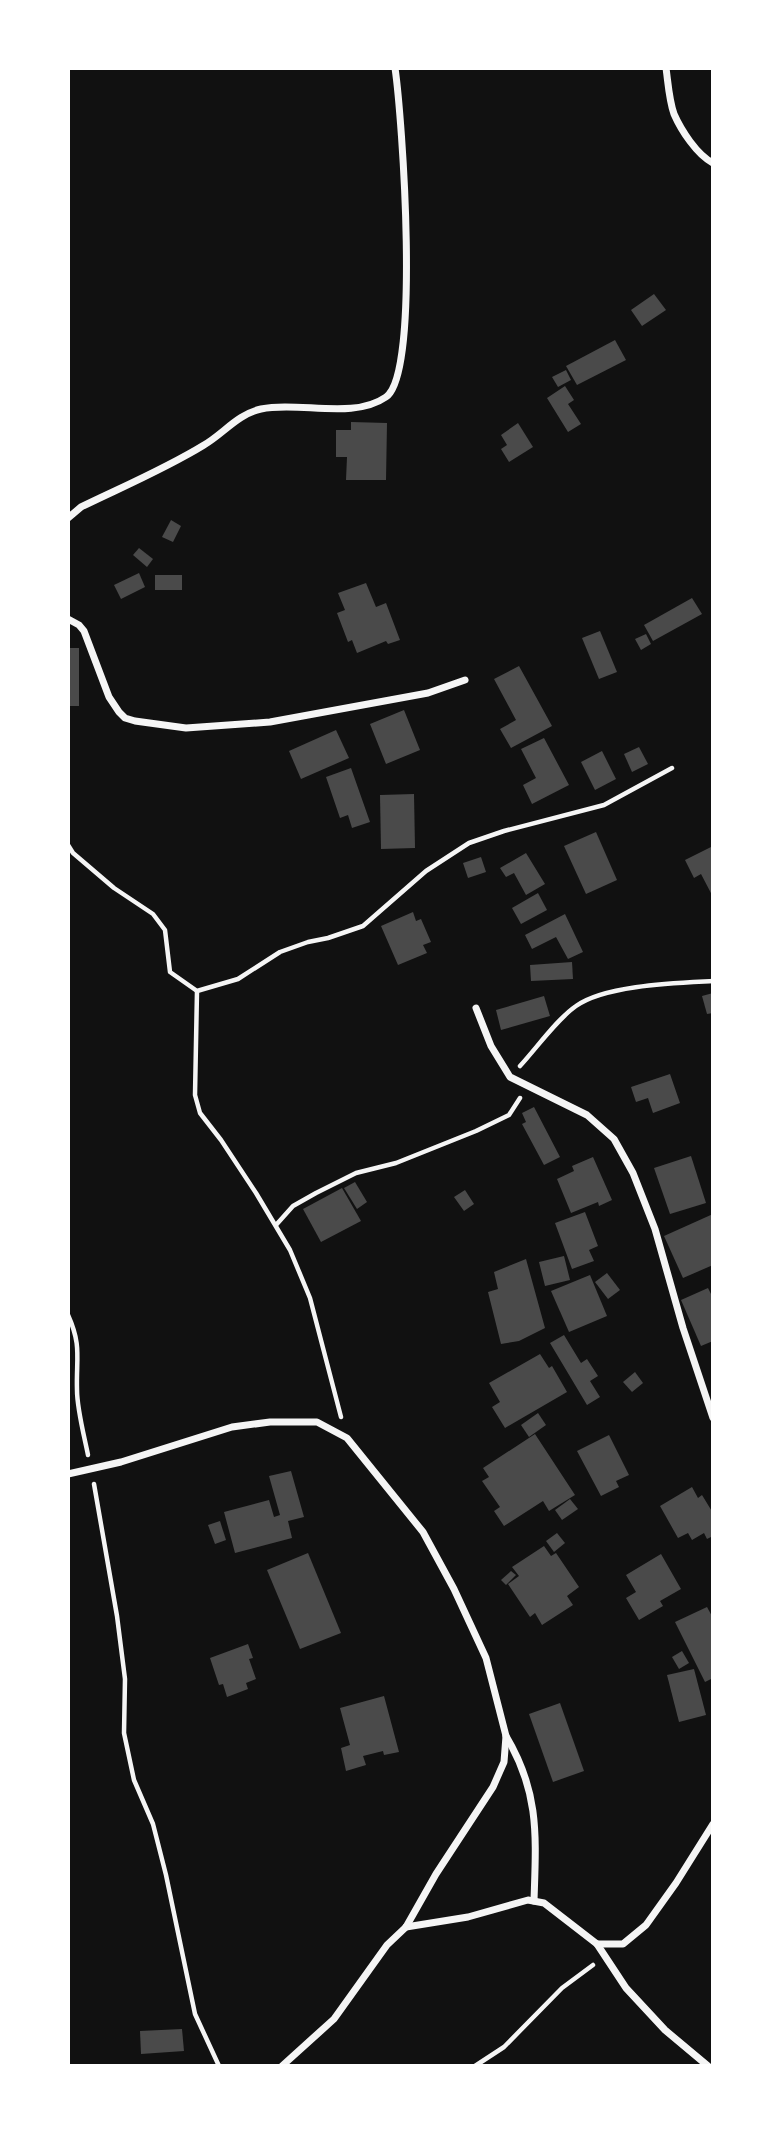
<svg xmlns="http://www.w3.org/2000/svg" width="781" height="2134" font-family="'Varela Round',sans-serif">
<style>
.building{fill:#4a4a4a}
.lines{fill:none;stroke-linecap:round;stroke-linejoin:round}
.path{stroke:#f5f5f5;stroke-width:4.5}
.minor{stroke:#f5f5f5;stroke-width:7}
</style>
<rect width="100%" height="100%" fill="#111"/>
<g class="building">
<polygon points="654,294 666,310 642,326 631,310"/>
<polygon points="615,340 626,360 577,385 566,366"/>
<polygon points="566,370 571,380 558,387 552,377"/>
<polygon points="565,386 574,400 568,404 581,424 568,432 547,398"/>
<polygon points="351,422 387,423 386,480 346,480 347,457 336,457 336,430 351,430"/>
<polygon points="518,423 533,447 509,462 501,449 507,445 501,435"/>
<polygon points="171,520 181,526 173,542 162,537"/>
<polygon points="139,548 153,559 147,567 133,555"/>
<polygon points="139,573 145,587 121,599 114,585"/>
<rect x="155" y="575" width="27" height="15"/>
<polygon points="366,583 376,607 386,603 400,640 388,644 386,641 357,653 352,640 348,642 337,613 345,610 338,593"/>
<polygon points="692,598 702,614 653,641 644,625"/>
<polygon points="600,631 617,672 599,679 582,638"/>
<polygon points="646,634 651,644 641,650 635,639"/>
<rect x="68" y="648" width="11" height="58"/>
<polygon points="519,666 552,726 511,748 500,729 516,720 494,679"/>
<polygon points="404,710 420,750 386,764 370,724"/>
<polygon points="336,730 349,758 301,779 289,751"/>
<polygon points="544,738 569,785 532,804 523,785 536,778 521,749"/>
<polygon points="639,747 648,764 632,772 624,754"/>
<polygon points="602,751 616,779 595,790 581,762"/>
<polygon points="351,768 370,822 352,828 348,815 340,818 326,777"/>
<polygon points="414,794 415,848 381,849 380,795"/>
<polygon points="596,832 617,880 586,894 564,846"/>
<polygon points="713,846 713,897 701,874 694,878 685,860"/>
<polygon points="526,853 545,884 526,895 514,873 506,877 500,868"/>
<polygon points="481,857 486,872 468,878 463,863"/>
<polygon points="538,893 547,910 521,924 512,908"/>
<polygon points="413,912 416,921 421,919 431,942 423,945 427,953 398,965 381,926"/>
<polygon points="565,914 583,952 568,959 556,937 532,949 525,935"/>
<polygon points="572,962 573,979 531,981 530,965"/>
<polygon points="713,993 713,1013 707,1014 702,996"/>
<polygon points="544,996 550,1016 501,1030 496,1010"/>
<polygon points="670,1074 680,1103 653,1113 648,1098 636,1102 631,1087"/>
<polygon points="534,1107 560,1157 544,1165 522,1124 526,1122 522,1113"/>
<polygon points="691,1156 706,1203 670,1214 654,1168"/>
<polygon points="593,1157 612,1200 599,1206 598,1202 571,1213 557,1179 574,1171 572,1166"/>
<polygon points="355,1182 367,1202 357,1209 344,1188"/>
<polygon points="342,1188 361,1221 321,1242 303,1209"/>
<polygon points="465,1190 474,1204 464,1211 454,1197"/>
<polygon points="585,1212 598,1246 589,1250 594,1261 572,1269 555,1223"/>
<polygon points="713,1214 713,1265 683,1278 664,1236"/>
<polygon points="564,1256 570,1280 545,1286 539,1262"/>
<polygon points="526,1259 545,1328 519,1341 501,1344 488,1292 498,1289 494,1272"/>
<polygon points="607,1273 620,1290 608,1299 595,1282"/>
<polygon points="590,1275 607,1316 569,1332 551,1291"/>
<polygon points="708,1288 713,1298 713,1341 701,1346 681,1300"/>
<polygon points="564,1335 581,1363 587,1359 598,1376 590,1381 600,1397 587,1405 550,1343"/>
<polygon points="540,1354 549,1368 552,1366 567,1392 505,1428 492,1407 500,1402 489,1383"/>
<polygon points="635,1372 643,1383 632,1392 623,1382"/>
<polygon points="538,1413 546,1425 529,1437 521,1425"/>
<polygon points="535,1434 575,1495 549,1511 543,1501 504,1526 494,1511 500,1507 482,1481 489,1477 483,1468"/>
<polygon points="609,1435 629,1475 616,1481 619,1487 601,1496 577,1451"/>
<polygon points="291,1471 304,1517 288,1521 292,1538 235,1553 224,1512 269,1500 274,1517 280,1515 269,1476"/>
<polygon points="692,1487 698,1498 702,1495 713,1513 713,1536 707,1539 704,1533 692,1540 688,1533 678,1538 660,1506"/>
<polygon points="570,1499 578,1509 562,1520 555,1510"/>
<polygon points="220,1521 226,1540 215,1544 208,1525"/>
<polygon points="557,1533 565,1543 554,1552 546,1541"/>
<polygon points="544,1546 551,1556 556,1553 579,1587 567,1596 573,1605 542,1625 535,1613 530,1617 508,1584 519,1576 512,1567"/>
<polygon points="308,1553 341,1633 300,1649 267,1570"/>
<polygon points="661,1554 681,1589 660,1601 663,1606 639,1620 626,1598 636,1592 626,1575"/>
<polygon points="511,1571 516,1575 506,1585 501,1580"/>
<polygon points="707,1607 713,1618 713,1678 705,1682 675,1622"/>
<polygon points="248,1644 253,1658 249,1659 256,1679 246,1683 248,1689 227,1697 223,1684 219,1685 210,1658"/>
<polygon points="682,1651 689,1663 679,1669 672,1657"/>
<polygon points="694,1669 706,1715 679,1722 667,1675"/>
<polygon points="384,1696 399,1752 384,1755 383,1751 363,1756 366,1765 346,1771 341,1748 350,1745 340,1708"/>
<polygon points="560,1703 584,1771 553,1782 529,1714"/>
<polygon points="182,2029 184,2051 141,2054 140,2031"/>
</g>
<g class="lines">
<g class="path">
<polyline points="68,845 73,853 114,888 153,914 165,930 170,972 197,991 238,979 280,952 308,942 328,938 363,926 426,871 469,843 504,831 604,805 672,768"/>
<polyline points="197,991 195,1095 200,1113 221,1140 256,1193 290,1250 310,1298 341,1417"/>
<path d="M520,1066C536,1049 557,1019 576,1006C605,985 676,983 713,981"/>
<polyline points="276,1225 293,1206 316,1193 356,1173 396,1163 476,1131 509,1115 520,1098"/>
<path d="M68,1315C82,1346 76,1358 77,1390C77,1409 84,1435 88,1455"/>
<polyline points="94,1484 117,1616 125,1679 124,1733 134,1780 153,1824 166,1875 195,2014 219,2066"/>
<polyline points="475,2066 504,2047 562,1988 593,1965"/>
</g>
<g class="minor">
<path d="M666,68C668,82 669,100 674,114C681,130 697,155 713,163"/>
<path d="M68,518L81,507C122,487 165,469 204,445C223,434 238,414 261,409C299,401 353,420 386,397C421,373 402,116 395,68"/>
<polyline points="68,619 79,625 84,631 109,697 119,712 125,718 135,721 186,728 270,722 428,693 465,680"/>
<polyline points="476,1008 491,1046 510,1077 587,1115 614,1139 633,1173 655,1229 683,1328 713,1418"/>
<polyline points="68,1474 121,1462 232,1427 270,1422 317,1422 347,1438 423,1532 454,1589 486,1658 506,1736 504,1762 493,1787 436,1874 406,1927 387,1945 334,2019 282,2066"/>
<path d="M506,1736C540,1793 536,1837 534,1901"/>
<polyline points="406,1927 468,1917 528,1900 544,1903 597,1944 623,1944 646,1925 676,1883 713,1824"/>
<polyline points="597,1944 626,1988 665,2030 708,2066"/>
</g>
</g>
<rect width="781" height="2134" fill="none" stroke="#ffffff" stroke-width="140"/>
</svg>
